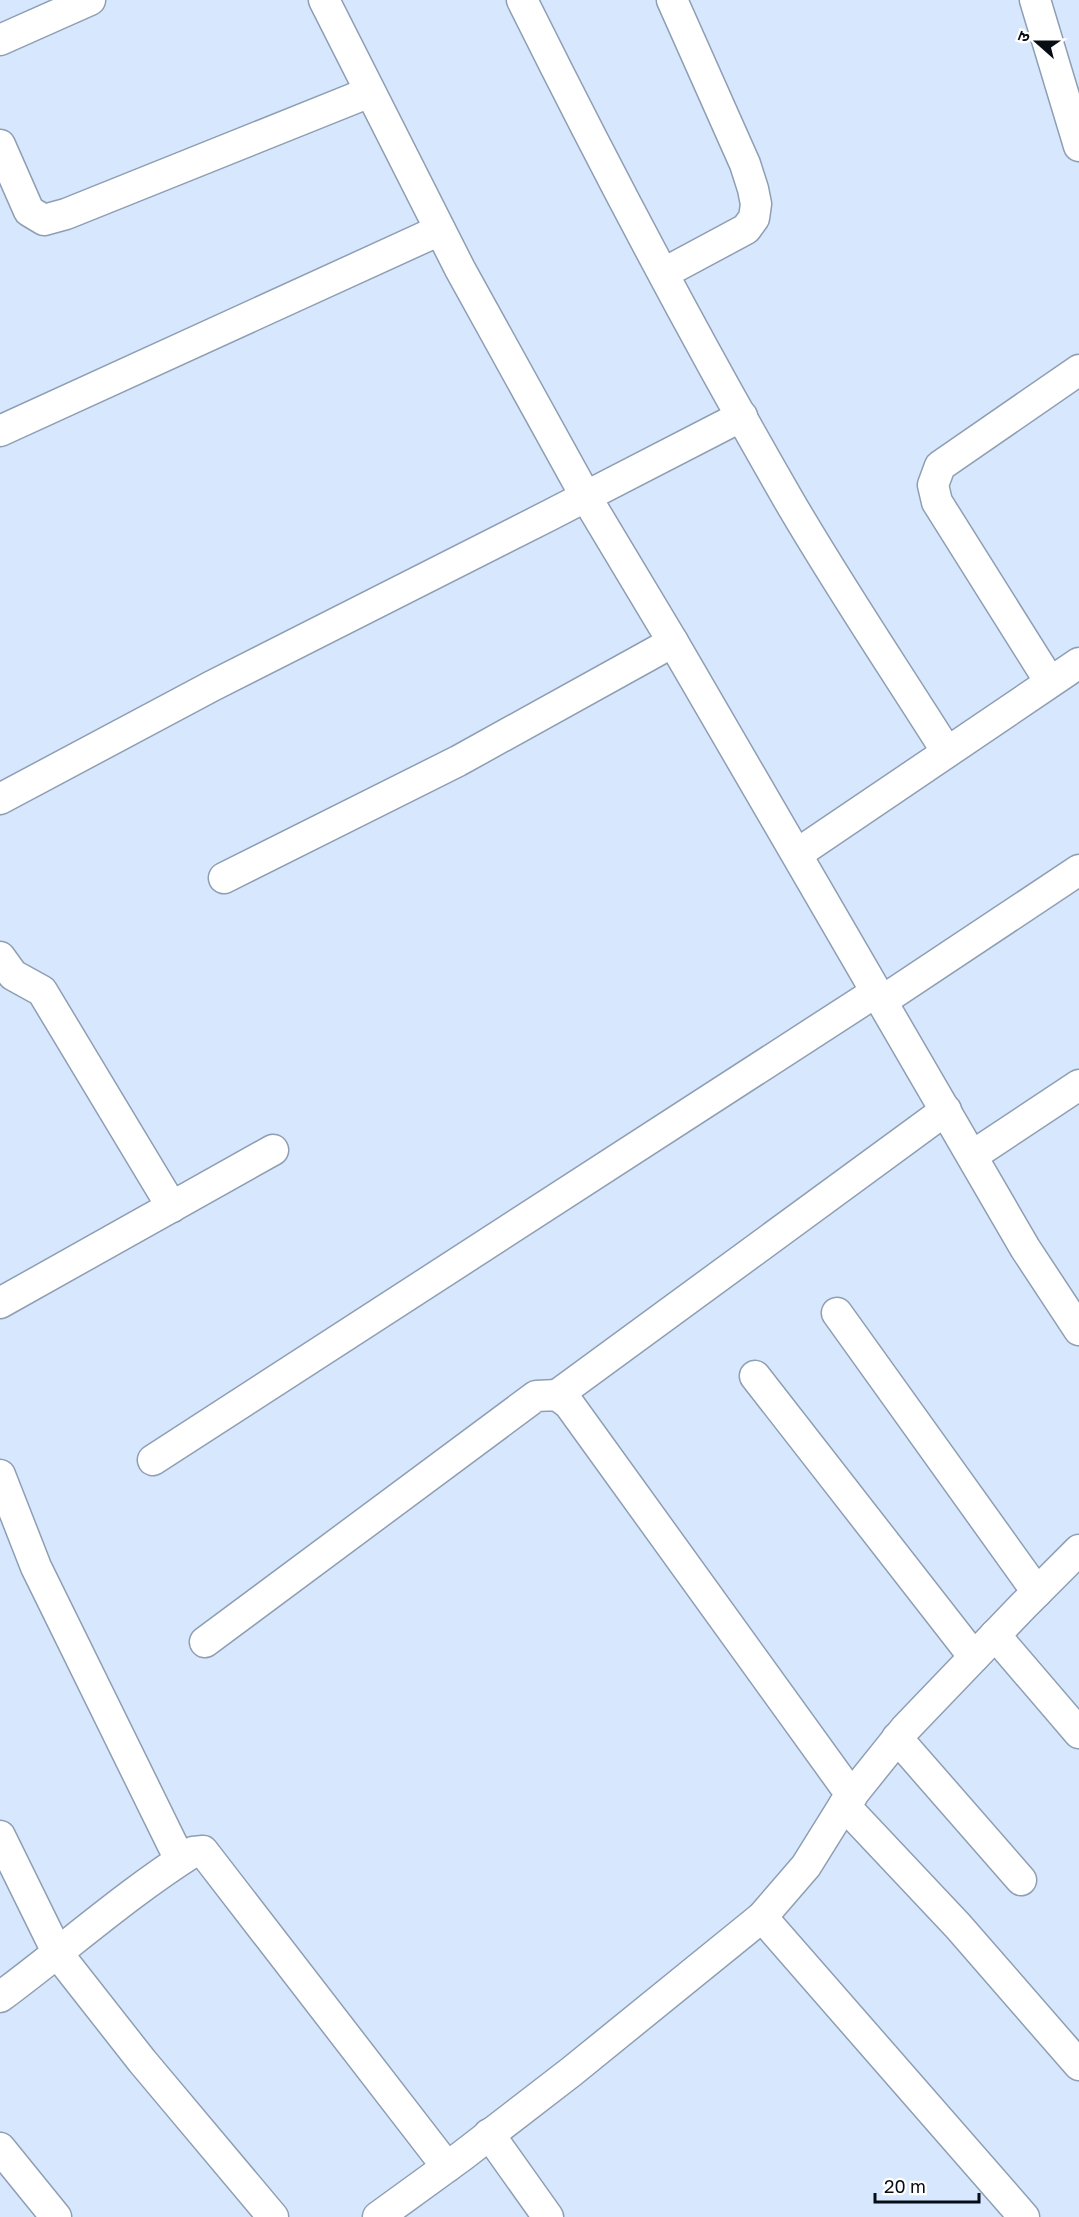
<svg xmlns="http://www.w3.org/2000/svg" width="1079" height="2217" font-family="'Golos Text','Noto Sans Devanagari',sans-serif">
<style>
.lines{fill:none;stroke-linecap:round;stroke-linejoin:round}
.minor-casing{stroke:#8e9eb3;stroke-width:33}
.minor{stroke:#fff;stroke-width:30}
</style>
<rect width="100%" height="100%" fill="#d7e8fe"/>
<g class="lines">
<defs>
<g id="minor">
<polyline points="324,0 460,269 586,497 673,642 1025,1248 1079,1330"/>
<path d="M522,0C606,169 694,336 788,499C838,585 894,668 947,752"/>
<polyline points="1035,0 1079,146"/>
<polyline points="0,40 90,0"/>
<polyline points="0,145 29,211 44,220 66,214 370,92"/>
<polyline points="664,273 746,229 754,218 756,204 753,189 745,164 672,0"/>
<polyline points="0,431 440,230"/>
<polyline points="1050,682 937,502 933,485 940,466 1079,370"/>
<polyline points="0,799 212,686 550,515 742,416"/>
<polyline points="797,854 1079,663"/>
<polyline points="224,878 458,761 673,642"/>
<polyline points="0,957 13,975 42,991 172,1207"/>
<polyline points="882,1001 1079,870"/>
<polyline points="972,1156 1079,1085"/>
<polyline points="0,1303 273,1150"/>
<polyline points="837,1313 1037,1592"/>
<polyline points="755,1376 974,1657"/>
<polyline points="557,1395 946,1110"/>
<polyline points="153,1460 876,992"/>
<polyline points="0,1475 36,1567 180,1860"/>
<polyline points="995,1635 1079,1733"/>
<polyline points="205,1642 536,1396 557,1395 569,1404 852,1796"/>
<polyline points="897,1738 1021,1880"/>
<polyline points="844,1805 958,1926 1079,2065"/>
<polyline points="0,1836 58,1954 142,2061 273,2217"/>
<polyline points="762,1917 1024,2217"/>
<path d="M0,1997C65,1949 125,1895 193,1852L203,1851L447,2167"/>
<polyline points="489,2134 548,2217"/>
<polyline points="0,2148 56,2217"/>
<polyline points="378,2217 462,2156 571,2072 762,1917 806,1866 844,1805 905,1729 1023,1606 1079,1550"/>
</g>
</defs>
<use href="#minor" class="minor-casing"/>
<use href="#minor" class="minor"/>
</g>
<g transform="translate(1037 42) rotate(291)" stroke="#ffffff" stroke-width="4.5" paint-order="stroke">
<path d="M0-4.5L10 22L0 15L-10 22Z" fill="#070d14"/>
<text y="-9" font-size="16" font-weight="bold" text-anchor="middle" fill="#070d14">उ</text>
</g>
<path d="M875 2193v9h104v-9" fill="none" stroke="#070d14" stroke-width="3"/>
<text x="884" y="2193" font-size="18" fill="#070d14" stroke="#ffffff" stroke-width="4.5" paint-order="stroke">20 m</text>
</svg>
